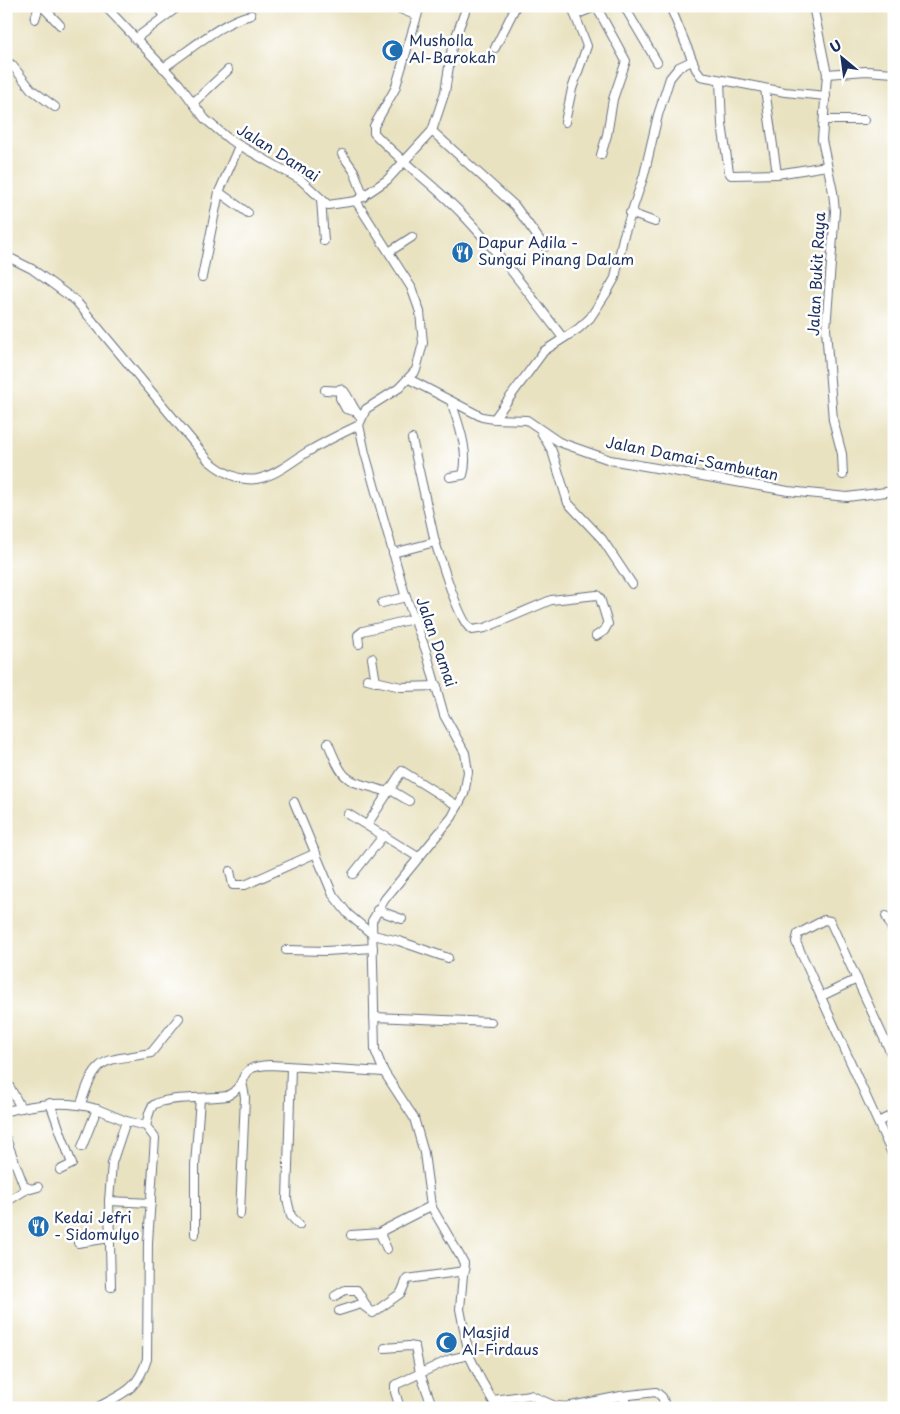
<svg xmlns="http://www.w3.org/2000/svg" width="900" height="1414" font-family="'Playpen Sans',sans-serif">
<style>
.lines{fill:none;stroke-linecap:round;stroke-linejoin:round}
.minor-casing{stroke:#636e80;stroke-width:10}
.minor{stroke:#fff;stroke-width:8}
.labels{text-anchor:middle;stroke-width:5;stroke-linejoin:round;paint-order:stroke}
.poi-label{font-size:15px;fill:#1b2f5e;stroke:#fff;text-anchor:start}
.street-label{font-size:15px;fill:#1b2f5e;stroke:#fff}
</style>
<rect width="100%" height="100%" fill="#fff"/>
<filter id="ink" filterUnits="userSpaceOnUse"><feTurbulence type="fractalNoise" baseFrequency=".02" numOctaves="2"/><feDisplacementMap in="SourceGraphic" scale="10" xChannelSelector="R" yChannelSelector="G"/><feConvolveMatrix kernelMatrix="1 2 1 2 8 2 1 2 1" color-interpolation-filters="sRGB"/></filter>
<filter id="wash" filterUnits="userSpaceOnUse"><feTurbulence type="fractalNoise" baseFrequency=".0096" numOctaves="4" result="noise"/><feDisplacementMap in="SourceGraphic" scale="20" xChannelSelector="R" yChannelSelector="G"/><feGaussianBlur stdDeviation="1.12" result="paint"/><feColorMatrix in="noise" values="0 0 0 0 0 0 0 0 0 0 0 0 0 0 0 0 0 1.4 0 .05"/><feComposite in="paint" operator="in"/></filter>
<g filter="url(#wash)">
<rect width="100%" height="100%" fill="#e9e2c0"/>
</g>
<g filter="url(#ink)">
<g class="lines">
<defs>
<g id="minor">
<polyline points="42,6 60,25"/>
<polyline points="105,6 179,84 205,119 230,140 301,180 328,205 356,201 411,287 420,312 423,343 416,370 399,388 366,409 359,425 365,453 404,591 426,651 444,715 465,753 468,772 464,794 452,817 385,899 372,921 375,1050 384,1072 414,1118 424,1153 431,1206 464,1263 460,1309 469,1355 481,1380 497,1408"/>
<polyline points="156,6 165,15"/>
<polyline points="393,6 417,16"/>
<path d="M420,6L395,89L374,126V133C402,163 436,186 464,216C500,254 531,296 563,338"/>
<polyline points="572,6 575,15 597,6"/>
<polyline points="596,6 626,61 613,99 607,135 601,155"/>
<polyline points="624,6 657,62"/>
<polyline points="670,6 696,69 701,76 785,92 826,96"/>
<polyline points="813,6 827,74 822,140 833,192 835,211 826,329 833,420 842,454 843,475"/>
<polyline points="35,19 39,6"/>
<polyline points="135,39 179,6"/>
<polyline points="495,48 516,6"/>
<polyline points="6,61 12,65 31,89 55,107"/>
<path d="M163,68C189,51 222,21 251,15"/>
<polyline points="827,74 866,71 894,73"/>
<polyline points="720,81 722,124 729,172 731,175 777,174 827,166"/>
<polyline points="765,89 777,174"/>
<polyline points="193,103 228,70"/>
<polyline points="824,120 865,120"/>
<polyline points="565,122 572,89 587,46 575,15"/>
<polyline points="432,131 515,206 545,247"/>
<polyline points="342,154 354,171 364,197"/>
<polyline points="219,192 248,213"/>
<polyline points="321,199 324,241"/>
<polyline points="356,201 387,180 432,131 445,92 452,47 467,6"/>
<polyline points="630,213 655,222"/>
<polyline points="389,252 412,237"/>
<path d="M6,256L32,269L76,301L209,461C248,493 268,479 304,454C322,443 340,434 359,425"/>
<polyline points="202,277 219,192 239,146"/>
<polyline points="409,379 482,417 494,419 527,420 559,442 610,460 788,491 847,497 894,491"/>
<polyline points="340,389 340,398 346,409 354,411"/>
<path d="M325,390L344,391C351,400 353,410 361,417"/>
<polyline points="494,419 544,351 578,329 590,318 607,292 615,278 623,238 644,175 658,115 670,78 679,67 692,61"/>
<polyline points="541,432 552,451 568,503 602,539 632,584"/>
<polyline points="412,439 435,542"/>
<path d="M450,477L463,475C470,452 458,423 451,401"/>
<path d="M393,553L435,542C441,559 459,623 472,630L485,628L551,600L597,595L600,598L608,624L604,631L596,636"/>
<polyline points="382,603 406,597"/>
<polyline points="359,644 358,635 363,631 413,619"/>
<polyline points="372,658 376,682"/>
<polyline points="367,679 401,687 437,686"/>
<path d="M328,743C345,786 346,779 388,792"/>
<polyline points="389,789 409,801"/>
<polyline points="294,802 333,895 348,914 373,935 399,941 448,958"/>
<polyline points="348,814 418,857"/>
<polyline points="367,825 402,771 458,806"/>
<polyline points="230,871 233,885 245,885 316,853"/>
<polyline points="353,874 384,835"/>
<polyline points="377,910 402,919"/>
<polyline points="886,916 894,934"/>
<polyline points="286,950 326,951 373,948"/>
<polyline points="822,996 857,979"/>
<polyline points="374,1017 491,1022"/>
<polyline points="894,1060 830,921 824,920 798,934 796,942 894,1158"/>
<polyline points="291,1067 287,1199 291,1216 299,1225"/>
<polyline points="6,1080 21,1108"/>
<polyline points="50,1103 72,1164 60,1170"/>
<path d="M81,1104C97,1053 104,1062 151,1053L179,1018"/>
<path d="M6,1111C38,1104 65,1100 97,1109"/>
<polyline points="878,1122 894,1114"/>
<polyline points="6,1139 24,1186 31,1189 38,1187"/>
<polyline points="82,1147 97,1109 126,1121 146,1126"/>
<polyline points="109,1201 151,1203"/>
<polyline points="6,1202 27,1189"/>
<polyline points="240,1214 245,1097 242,1082"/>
<polyline points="195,1234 195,1165 200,1099"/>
<polyline points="351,1235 381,1233"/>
<polyline points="78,1243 110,1238"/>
<polyline points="387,1249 381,1236 382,1231 431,1206"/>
<polyline points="111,1287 109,1201 112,1163 126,1121"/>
<polyline points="335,1296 345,1290 357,1290 366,1305"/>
<polyline points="339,1311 361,1304 373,1313 401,1293 407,1279 465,1271"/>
<polyline points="385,1348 409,1346 415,1347 420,1373 433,1408"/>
<polyline points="621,1396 631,1408"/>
<polyline points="493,1400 530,1395 555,1406 566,1407 621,1396 656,1392 662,1397 666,1408"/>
<path d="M96,1408C123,1393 137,1391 147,1359L148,1242L155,1138L146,1126C148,1119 149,1107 155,1104C169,1096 209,1099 227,1096C253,1082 232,1067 270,1065L384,1072"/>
<polyline points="400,1408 395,1392 395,1385 451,1359 469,1355"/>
</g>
</defs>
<use href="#minor" class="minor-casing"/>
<use href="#minor" class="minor"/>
</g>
</g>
<defs>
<symbol id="mosque-disc" viewBox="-11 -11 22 22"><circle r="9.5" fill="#1f6fb2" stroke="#fff"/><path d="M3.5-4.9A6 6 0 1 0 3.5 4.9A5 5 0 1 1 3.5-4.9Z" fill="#fff"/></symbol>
<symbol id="restaurant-disc" viewBox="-11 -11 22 22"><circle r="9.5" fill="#1f6fb2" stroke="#fff"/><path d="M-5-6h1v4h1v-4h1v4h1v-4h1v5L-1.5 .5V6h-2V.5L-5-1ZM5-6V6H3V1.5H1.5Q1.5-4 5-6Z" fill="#fff"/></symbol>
</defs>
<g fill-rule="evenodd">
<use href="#mosque-disc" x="380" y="38" width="25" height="25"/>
<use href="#restaurant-disc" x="450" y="240" width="25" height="25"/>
<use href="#restaurant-disc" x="26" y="1214" width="25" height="25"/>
<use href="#mosque-disc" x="434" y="1330" width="25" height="25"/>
</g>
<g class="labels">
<g class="poi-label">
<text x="409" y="46">Musholla<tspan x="409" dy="17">Al-Barokah</tspan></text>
<text x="478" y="248">Dapur Adila -<tspan x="478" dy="17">Sungai Pinang Dalam</tspan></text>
<text x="54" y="1223">Kedai Jefri<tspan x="54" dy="17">- Sidomulyo</tspan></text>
<text x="462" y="1338">Masjid<tspan x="462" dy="17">Al-Firdaus</tspan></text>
</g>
<g class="street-label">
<text transform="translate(278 153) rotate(32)" y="5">Jalan Damai</text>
<text transform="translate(817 274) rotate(-87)" y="5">Jalan Bukit Raya</text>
<text transform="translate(692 459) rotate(11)" y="5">Jalan Damai-Sambutan</text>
<text transform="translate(436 642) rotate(71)" y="5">Jalan Damai</text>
</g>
</g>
<rect width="900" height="1414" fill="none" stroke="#fff" stroke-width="25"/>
<g transform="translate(842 58) rotate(331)" stroke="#ffffff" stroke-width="4" paint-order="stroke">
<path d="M0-4L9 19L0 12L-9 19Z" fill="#1b2f5e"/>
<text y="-8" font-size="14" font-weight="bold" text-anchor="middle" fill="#1b2f5e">U</text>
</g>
</svg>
